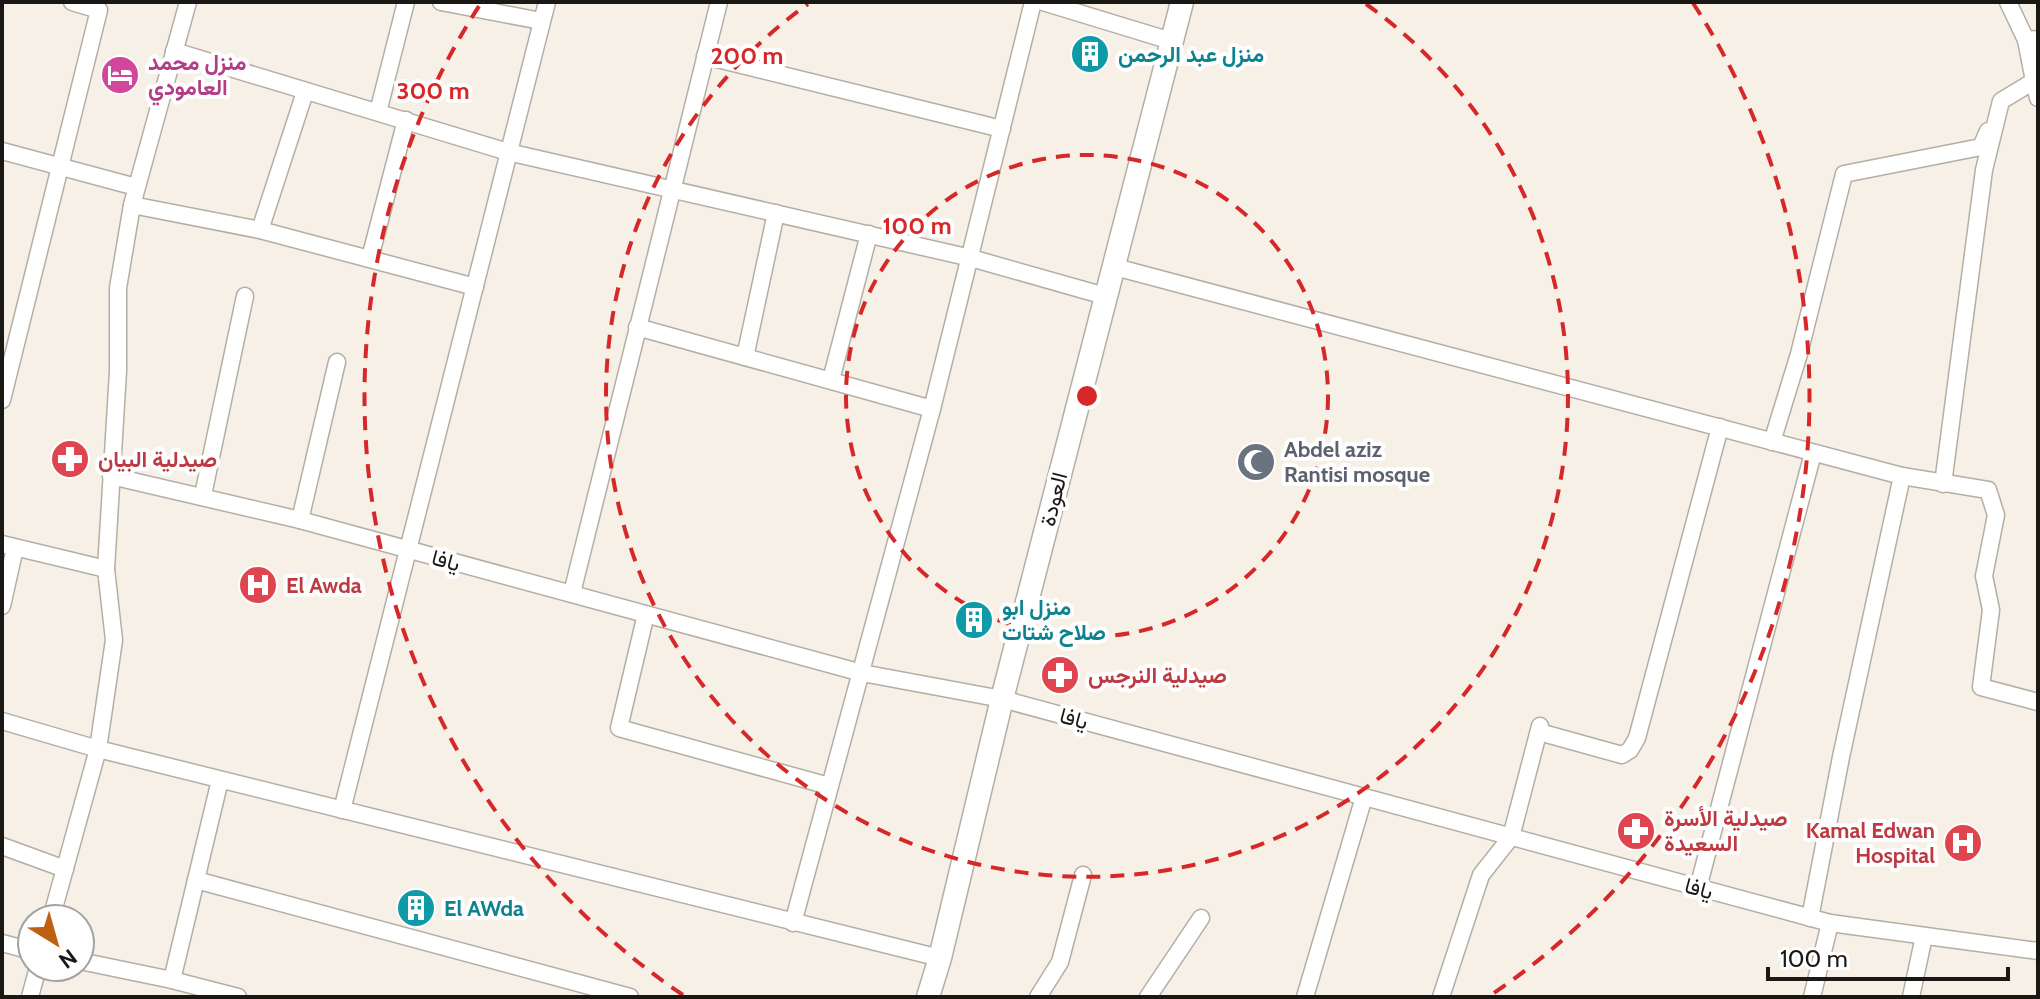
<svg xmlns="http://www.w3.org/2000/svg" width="2040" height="999" font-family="Cabin,Vazirmatn,sans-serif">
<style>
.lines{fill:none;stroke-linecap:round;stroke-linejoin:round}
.street-casing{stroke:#b4aea5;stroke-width:19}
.secondary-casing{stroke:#b4aea5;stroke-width:25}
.street{stroke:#fff;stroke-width:16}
.secondary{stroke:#fff;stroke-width:22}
.ring{fill:none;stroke:#d62828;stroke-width:4;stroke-dasharray:14 10}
.labels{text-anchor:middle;stroke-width:8;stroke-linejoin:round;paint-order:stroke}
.culture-label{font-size:22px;font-weight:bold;fill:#0d838f;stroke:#fefefe;text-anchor:start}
.hotel-label{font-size:22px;font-weight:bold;fill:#b23c85;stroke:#fefefe;text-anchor:start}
.worship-label{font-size:22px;font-weight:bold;fill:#5b616d;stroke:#fefefe;text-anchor:start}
.health-label{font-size:22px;font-weight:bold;fill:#be3a42;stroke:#fefefe;text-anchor:start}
.street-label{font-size:22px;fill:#1a1814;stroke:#fefefe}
.centre{fill:#d62828;stroke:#fefefe;stroke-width:4}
.ring-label{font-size:24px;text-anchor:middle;font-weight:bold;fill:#d62828;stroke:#fefefe;stroke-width:8;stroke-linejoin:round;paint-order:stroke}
</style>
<rect width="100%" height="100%" fill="#f6f0e6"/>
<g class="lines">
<defs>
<g id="street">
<polyline points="441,2 541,21"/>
<polyline points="1043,2 1171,41"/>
<polyline points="2008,2 2026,40 2038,39"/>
<polyline points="174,51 508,152 971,258 1105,296"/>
<polyline points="705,56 1002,129"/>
<polyline points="2034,81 2038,98"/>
<polyline points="378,112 406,2"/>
<polyline points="2,151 136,187"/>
<polyline points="132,205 260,230 475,287"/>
<polyline points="260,230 305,92"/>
<polyline points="370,258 406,120"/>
<polyline points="1115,267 1902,476 1988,490 1996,515 1984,576 1991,610 1981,687 2038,702"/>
<polyline points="637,327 932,409"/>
<polyline points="745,357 776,213"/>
<polyline points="831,380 869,234"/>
<polyline points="2,400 99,10 72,2"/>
<polyline points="1772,442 1799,354 1844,174 1981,147 1988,131"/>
<polyline points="111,476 300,520 862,673 1002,699 1830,923 2038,951"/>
<polyline points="1943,484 1984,170 2001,101 2034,81 2026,40"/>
<polyline points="203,495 245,296"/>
<polyline points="300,520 337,362"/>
<polyline points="2,544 106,569"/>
<polyline points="572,593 719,2"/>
<polyline points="2,606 15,548"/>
<polyline points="646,614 619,728 829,786"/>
<polyline points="2,721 98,749 940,958"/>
<polyline points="1539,732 1622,755 1630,750 1637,738 1720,427"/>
<polyline points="342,810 547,2"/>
<polyline points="2,846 65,869"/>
<polyline points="196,880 630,997"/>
<polyline points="1698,888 1813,453"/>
<polyline points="1810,918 1841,757 1902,476"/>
<polyline points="51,919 98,749 114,640 106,569 118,371 118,288 132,205 188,2"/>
<polyline points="793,923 932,409 1033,2"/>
<polyline points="2,943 32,951"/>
<polyline points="80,961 172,980 238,997"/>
<polyline points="172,980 220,780"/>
<polyline points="30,997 38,967"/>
<polyline points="1038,997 1060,962 1083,875"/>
<polyline points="1148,997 1201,918"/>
<polyline points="1305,997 1364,797"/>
<polyline points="1441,997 1481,875 1511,837 1540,726"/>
<polyline points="1812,997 1830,923"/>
<polyline points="1911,997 1924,936"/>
</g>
<polyline id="secondary" points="928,997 940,958 1002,699 1182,2"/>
</defs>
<use href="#street" class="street-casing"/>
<use href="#secondary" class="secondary-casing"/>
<use href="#street" class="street"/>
<use href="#secondary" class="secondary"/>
</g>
<g class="ring">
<circle cx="1087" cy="396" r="241"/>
<path d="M1366 4A481 481 0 1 1 808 4"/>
<path d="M683 995A722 722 0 0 1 481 3M1693 3A722 722 0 0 1 1491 995"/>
</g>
<defs>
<symbol id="building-disc" viewBox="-11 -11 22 22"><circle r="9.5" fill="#0f9aa8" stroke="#fefefe"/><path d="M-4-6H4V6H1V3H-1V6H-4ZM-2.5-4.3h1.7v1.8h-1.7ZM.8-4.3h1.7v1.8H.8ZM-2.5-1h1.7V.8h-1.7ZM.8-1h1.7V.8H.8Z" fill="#fff"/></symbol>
<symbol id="hotel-disc" viewBox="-11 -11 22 22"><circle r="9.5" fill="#d1479c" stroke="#fefefe"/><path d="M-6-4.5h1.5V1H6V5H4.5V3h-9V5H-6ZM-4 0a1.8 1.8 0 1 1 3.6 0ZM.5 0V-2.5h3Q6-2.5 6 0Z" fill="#fff"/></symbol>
<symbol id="pharmacy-disc" viewBox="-11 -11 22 22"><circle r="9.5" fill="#e0444e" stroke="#fefefe"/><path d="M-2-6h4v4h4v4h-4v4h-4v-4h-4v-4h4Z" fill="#fff"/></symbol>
<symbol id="mosque-disc" viewBox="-11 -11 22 22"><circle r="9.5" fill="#6b7280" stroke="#fefefe"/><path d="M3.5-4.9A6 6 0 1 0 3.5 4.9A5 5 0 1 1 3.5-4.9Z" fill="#fff"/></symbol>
<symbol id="hospital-disc" viewBox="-11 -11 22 22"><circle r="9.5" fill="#e0444e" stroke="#fefefe"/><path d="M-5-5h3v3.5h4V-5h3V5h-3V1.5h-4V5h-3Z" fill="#fff"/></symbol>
</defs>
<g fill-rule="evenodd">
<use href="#building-disc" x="1068" y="32" width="44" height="44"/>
<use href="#hotel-disc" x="98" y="53" width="44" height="44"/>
<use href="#pharmacy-disc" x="48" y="437" width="44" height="44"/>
<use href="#mosque-disc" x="1234" y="440" width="44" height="44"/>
<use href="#hospital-disc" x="236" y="563" width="44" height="44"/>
<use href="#building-disc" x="952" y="598" width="44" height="44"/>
<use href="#pharmacy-disc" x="1038" y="653" width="44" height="44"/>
<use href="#pharmacy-disc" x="1614" y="809" width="44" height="44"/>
<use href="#hospital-disc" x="1941" y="821" width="44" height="44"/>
<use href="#building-disc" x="394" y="886" width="44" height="44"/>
</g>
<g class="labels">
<g class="culture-label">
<text x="1118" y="62">منزل عبد الرحمن</text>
<text x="1002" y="615">منزل ابو<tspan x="1002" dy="25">صلاح شتات</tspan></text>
<text x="444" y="916">El AWda</text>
</g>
<g class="hotel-label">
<text x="148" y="70">منزل محمد<tspan x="148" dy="25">العامودي</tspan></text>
</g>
<g class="worship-label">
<text x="1284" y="457">Abdel aziz<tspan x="1284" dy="25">Rantisi mosque</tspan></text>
</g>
<g class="health-label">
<text x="98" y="467">صيدلية البيان</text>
<text x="286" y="593">El Awda</text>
<text x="1088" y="683">صيدلية النرجس</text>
<text x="1664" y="826">صيدلية الأسرة<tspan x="1664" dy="25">السعيدة</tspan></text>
<text x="1935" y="838" text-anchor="end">Kamal Edwan<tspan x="1935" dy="25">Hospital</tspan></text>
</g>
<g class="street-label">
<text transform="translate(1053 499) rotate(-76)" y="8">العودة</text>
<text transform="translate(446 560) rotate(15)" y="8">يافا</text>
<text transform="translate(1074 718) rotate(15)" y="8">يافا</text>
<text transform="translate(1699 888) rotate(15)" y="8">يافا</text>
</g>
</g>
<circle cx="1087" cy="396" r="12" class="centre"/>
<g class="ring-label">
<text x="747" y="64">200 m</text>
<text x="433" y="99">300 m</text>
<text x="917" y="234">100 m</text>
</g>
<rect width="2040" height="999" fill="none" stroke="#1a1814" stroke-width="8"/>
<g transform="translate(56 943) rotate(143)"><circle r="38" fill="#fefefe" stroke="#a3a2a0" stroke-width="2"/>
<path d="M0-6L14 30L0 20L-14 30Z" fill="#be6012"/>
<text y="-12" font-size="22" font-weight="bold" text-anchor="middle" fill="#1a1814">N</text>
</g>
<path d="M1768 967v12h240v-12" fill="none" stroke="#1a1814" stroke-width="4"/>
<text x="1780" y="967" font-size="24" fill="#1a1814" stroke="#fefefe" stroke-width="6" paint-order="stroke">100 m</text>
</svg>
